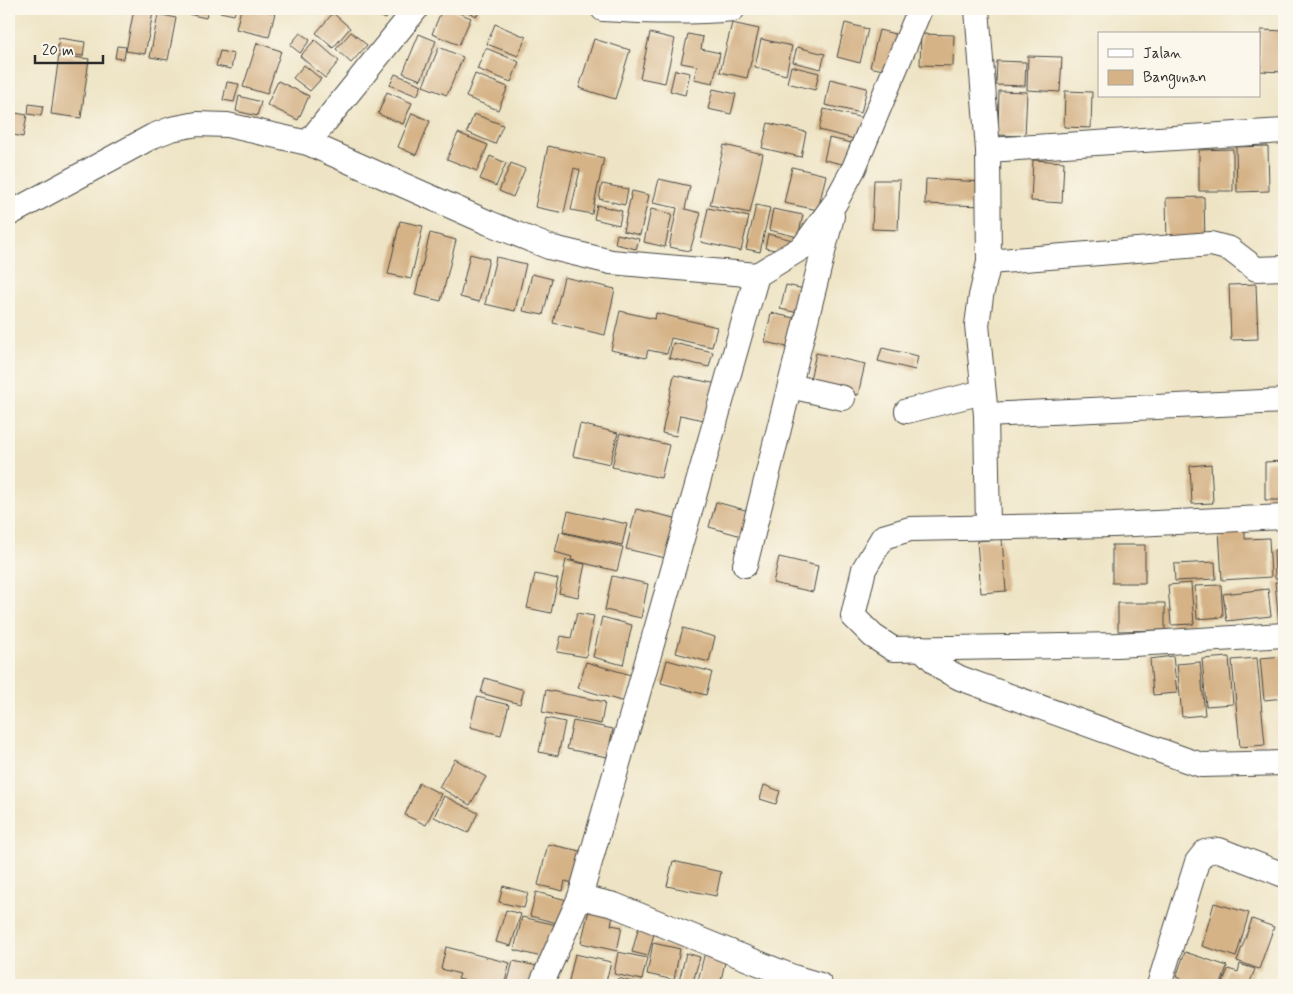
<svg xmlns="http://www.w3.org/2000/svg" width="1293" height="994" font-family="Mynerve,sans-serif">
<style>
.building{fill:#d5b387}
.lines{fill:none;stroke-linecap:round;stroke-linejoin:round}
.minor-casing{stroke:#484742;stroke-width:26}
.minor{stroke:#fff;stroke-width:24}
</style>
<rect width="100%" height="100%" fill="#fbf7ec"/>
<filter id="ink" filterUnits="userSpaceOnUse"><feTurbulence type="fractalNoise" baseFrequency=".02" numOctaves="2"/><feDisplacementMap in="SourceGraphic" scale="10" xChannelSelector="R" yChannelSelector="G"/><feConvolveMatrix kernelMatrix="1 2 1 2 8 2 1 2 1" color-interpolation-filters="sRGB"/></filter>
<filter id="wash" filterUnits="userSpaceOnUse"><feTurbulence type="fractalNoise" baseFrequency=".0096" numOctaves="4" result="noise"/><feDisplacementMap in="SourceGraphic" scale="20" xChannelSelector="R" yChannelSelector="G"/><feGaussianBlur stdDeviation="1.12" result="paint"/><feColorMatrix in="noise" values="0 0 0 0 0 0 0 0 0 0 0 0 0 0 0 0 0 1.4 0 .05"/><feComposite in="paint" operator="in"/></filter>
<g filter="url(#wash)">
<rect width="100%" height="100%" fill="#eee4c5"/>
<g id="blocks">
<g class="building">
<polygon points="134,9 153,13 145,54 126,51"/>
<polygon points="175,9 208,9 206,18 174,11"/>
<polygon points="220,9 236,9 234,15 220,12"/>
<polygon points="241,9 257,9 275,13 269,37 236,29"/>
<polygon points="362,9 390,9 386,19"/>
<polygon points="442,9 449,9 471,18 459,45 432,34"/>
<polygon points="460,9 480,9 477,16"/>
<polygon points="333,13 350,28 333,48 316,33"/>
<polygon points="158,14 176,18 168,60 150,57"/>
<polygon points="732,23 759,29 747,78 720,72"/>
<polygon points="845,23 868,29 860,63 837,57"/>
<polygon points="495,24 526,37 518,56 487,44"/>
<polygon points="879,30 899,35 891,72 870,67"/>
<polygon points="1261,30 1284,31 1284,72 1260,71"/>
<polygon points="351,32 367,45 351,63 336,49"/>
<polygon points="300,33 310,40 300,53 290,45"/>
<polygon points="650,33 675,39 665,83 640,78"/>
<polygon points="419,34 436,41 421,80 403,73"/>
<polygon points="688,34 703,37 701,49 720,53 713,83 694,79 697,66 681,63"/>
<polygon points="921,34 954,35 953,66 920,65"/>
<polygon points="59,38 85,42 83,56 57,52"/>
<polygon points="594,39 630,50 615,99 579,88"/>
<polygon points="761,39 792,46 786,75 755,67"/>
<polygon points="315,40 339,61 325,78 300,56"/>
<polygon points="257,43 281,51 267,94 243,87"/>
<polygon points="117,46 126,47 124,59 115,58"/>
<polygon points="439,47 463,57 447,95 423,86"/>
<polygon points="797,47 825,54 821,69 793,62"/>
<polygon points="486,48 519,62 511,82 477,69"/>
<polygon points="220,51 234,54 231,69 216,66"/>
<polygon points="59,55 89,59 81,118 51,114"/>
<polygon points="1028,56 1062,57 1060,92 1027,90"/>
<polygon points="997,61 1026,62 1025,86 996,85"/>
<polygon points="304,65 321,79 310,91 293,78"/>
<polygon points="791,66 819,73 815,90 787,83"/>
<polygon points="675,70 690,73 685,95 670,91"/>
<polygon points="395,74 422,85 417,96 390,85"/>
<polygon points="475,74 508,87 498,110 466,97"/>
<polygon points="830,79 867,88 861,113 825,105"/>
<polygon points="278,81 309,96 298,120 267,105"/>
<polygon points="227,82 239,84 234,102 223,100"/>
<polygon points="713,89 736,94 731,114 708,109"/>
<polygon points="999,91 1027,92 1025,136 998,135"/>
<polygon points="1065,91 1092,92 1091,128 1064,127"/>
<polygon points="387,92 412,103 403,124 378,114"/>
<polygon points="239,96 261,102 257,116 236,111"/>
<polygon points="29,104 43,106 41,116 28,114"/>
<polygon points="824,109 867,119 862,141 819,130"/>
<polygon points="9,112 27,115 23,137 9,134"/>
<polygon points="412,113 430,121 416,155 398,147"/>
<polygon points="474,114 503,125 495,144 467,132"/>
<polygon points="768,123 806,132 801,157 762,148"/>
<polygon points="458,133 488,145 477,171 447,159"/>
<polygon points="829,138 852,143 847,165 824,160"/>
<polygon points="724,145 763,154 750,213 710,205"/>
<polygon points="548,146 604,158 592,214 571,210 580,170 574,168 564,213 535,207"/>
<polygon points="1268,146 1269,191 1237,192 1236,147"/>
<polygon points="1233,149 1233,191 1199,191 1199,150"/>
<polygon points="490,156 506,163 496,186 480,179"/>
<polygon points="1033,160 1064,162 1062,203 1031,201"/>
<polygon points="511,163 525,169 513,197 499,191"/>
<polygon points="792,167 826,175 818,210 784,203"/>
<polygon points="659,179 690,186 685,209 701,213 690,251 669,247 677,208 653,203"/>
<polygon points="926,179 984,182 983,206 925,204"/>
<polygon points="874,180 900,180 898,230 872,229"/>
<polygon points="602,184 628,189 625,205 599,199"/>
<polygon points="632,191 649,195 640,235 623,231"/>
<polygon points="1204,197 1205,243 1167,243 1166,198"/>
<polygon points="597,205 622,211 619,225 594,219"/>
<polygon points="756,205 770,208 760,252 746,249"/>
<polygon points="708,208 749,217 741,251 701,242"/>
<polygon points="651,209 672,214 665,247 644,242"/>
<polygon points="773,209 803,215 798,237 769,230"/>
<polygon points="400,221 423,226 411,279 388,274"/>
<polygon points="430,233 456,240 441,301 415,295"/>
<polygon points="617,234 639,239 636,249 615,244"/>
<polygon points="768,234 793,240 790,253 765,248"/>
<polygon points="470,254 489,259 479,302 460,297"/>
<polygon points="496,257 526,264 515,311 485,304"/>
<polygon points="532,274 552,279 543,315 523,311"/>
<polygon points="564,277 615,289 605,335 553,323"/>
<polygon points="1256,284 1258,339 1231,340 1229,285"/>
<polygon points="786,285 818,292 812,316 780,309"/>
<polygon points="620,311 655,319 656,313 717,327 712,347 671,338 667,354 648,350 646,358 611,350"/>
<polygon points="771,313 794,318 787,347 765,342"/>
<polygon points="673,343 713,352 709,367 669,358"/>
<polygon points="882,348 918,356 915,370 878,361"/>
<polygon points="816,353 865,364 858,395 809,384"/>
<polygon points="674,375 717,384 709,421 680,415 676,436 662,433"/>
<polygon points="580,424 618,433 610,464 573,456"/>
<polygon points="620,433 669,445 661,478 612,467"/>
<polygon points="1284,461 1284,500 1265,500 1265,462"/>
<polygon points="1211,464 1213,503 1192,504 1190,466"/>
<polygon points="716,502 763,515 756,540 709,527"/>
<polygon points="636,509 679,519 670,559 626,549"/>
<polygon points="568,511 627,524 622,545 563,532"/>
<polygon points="1245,529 1245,539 1269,538 1271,577 1222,580 1219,530"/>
<polygon points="560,532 623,547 617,571 571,560 572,557 555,552"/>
<polygon points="1002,539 1006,591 981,593 977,541"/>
<rect x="1112" y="545" width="33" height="38"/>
<polygon points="1284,549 1284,578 1275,579 1274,550"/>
<polygon points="779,557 818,566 813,592 773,583"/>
<polygon points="566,560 585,564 578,597 559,593"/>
<polygon points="1215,562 1216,579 1175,581 1174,564"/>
<polygon points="535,574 558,579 551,613 527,608"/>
<polygon points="612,576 648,584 641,618 605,610"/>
<polygon points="1275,582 1284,582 1284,624 1279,624"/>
<polygon points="1191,583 1194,624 1171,625 1168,585"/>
<polygon points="1221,585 1223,617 1197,619 1195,586"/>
<polygon points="1268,589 1271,616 1227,621 1223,594"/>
<polygon points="1118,603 1165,603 1165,630 1118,631"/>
<polygon points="577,613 594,616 586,657 557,652 561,636 571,638"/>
<polygon points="602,617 632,625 623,665 593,657"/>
<polygon points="683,628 715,637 709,662 676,653"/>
<polygon points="1173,656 1177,693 1153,695 1150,659"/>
<polygon points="1284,656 1284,698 1264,700 1260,658"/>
<polygon points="1229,657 1233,704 1206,706 1202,659"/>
<polygon points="1257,658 1265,745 1240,747 1232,660"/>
<polygon points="667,660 712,672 706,695 661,683"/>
<polygon points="586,662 631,675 624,702 578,688"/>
<polygon points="1200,662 1205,715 1182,717 1177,664"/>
<polygon points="485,678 524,690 520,704 481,693"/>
<polygon points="546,690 605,702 601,724 542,712"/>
<polygon points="477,697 509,705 501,735 470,727"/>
<polygon points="546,718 565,722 558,756 539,752"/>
<polygon points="573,721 613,729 607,757 567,749"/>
<polygon points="455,759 486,777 470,805 439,787"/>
<polygon points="419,783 441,794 426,825 405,815"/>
<polygon points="764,785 780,791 776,804 760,799"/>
<polygon points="444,796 478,813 468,833 434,817"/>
<polygon points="548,844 580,851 573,883 565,881 563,891 538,885"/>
<polygon points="673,861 721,872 716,896 667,886"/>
<polygon points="503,886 528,893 524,908 499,902"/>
<polygon points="536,892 571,901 565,925 530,916"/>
<polygon points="1214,903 1249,913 1236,957 1202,946"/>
<polygon points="590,906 614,911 611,925 622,927 617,951 581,943"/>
<polygon points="506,910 521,914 511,946 496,942"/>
<polygon points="522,917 557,925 549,959 514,950"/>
<polygon points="1252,919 1274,927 1259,969 1237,961"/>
<polygon points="639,926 655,930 648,956 632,952"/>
<polygon points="653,943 680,949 674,980 647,974"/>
<polygon points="446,947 510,963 504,985 486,985 458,979 460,974 441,969"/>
<polygon points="618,952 647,958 642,980 614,974"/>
<polygon points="705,952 726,957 720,985 697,985"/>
<polygon points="1185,952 1227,966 1221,985 1200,985 1176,977"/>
<polygon points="686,953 700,957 692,985 678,985"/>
<polygon points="575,954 611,962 605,985 568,985"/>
<polygon points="513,961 542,967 538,985 507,985"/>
<polygon points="1240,964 1255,969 1249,985 1222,985 1228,969 1238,972"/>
<polygon points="618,978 643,985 616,985"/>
</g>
</g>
</g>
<g filter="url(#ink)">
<use href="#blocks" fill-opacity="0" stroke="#484742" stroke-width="1"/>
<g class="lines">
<defs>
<g id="minor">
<path d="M603,9C647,12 689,13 733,9"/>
<polyline points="977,9 988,150 989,262 981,296 977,325 986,415"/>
<polyline points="308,143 416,9"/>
<polyline points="988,150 1284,131"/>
<polyline points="9,214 153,136 171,129 197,124 227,125 308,143 489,223 549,247 611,262 757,275 803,247 835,203 854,168 920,9"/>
<polyline points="989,262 1211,244 1230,249 1256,269 1284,268"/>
<polyline points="757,275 580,897 614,905 793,977 820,985"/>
<polyline points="790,386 843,398"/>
<polyline points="907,411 983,392"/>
<polyline points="1284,517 1113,525 910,529 883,537 864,569 853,616 873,636 893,649 1117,645 1284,635"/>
<polyline points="988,527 986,415 1284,401"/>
<polyline points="745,565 832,216"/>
<polyline points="921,648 943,669 960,678 1186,760 1202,765 1284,763"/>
<polyline points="541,985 580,897"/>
<polyline points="1159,985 1197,862 1205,852 1219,850 1284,875"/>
</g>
</defs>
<use href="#minor" class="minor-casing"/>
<use href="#minor" class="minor"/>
</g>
</g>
<rect width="1293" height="994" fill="none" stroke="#fbf7ec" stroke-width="30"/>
<rect x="1098" y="32" width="162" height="65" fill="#fbf7ec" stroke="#a8a59f"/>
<rect x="1108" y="49" width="25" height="8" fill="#ffffff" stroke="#a8a59f"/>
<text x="1143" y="58" font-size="15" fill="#2b2b2b">Jalan</text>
<rect x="1108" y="70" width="25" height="15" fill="#d5b387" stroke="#a8a59f"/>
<text x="1143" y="82" font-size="15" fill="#2b2b2b">Bangunan</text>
<path d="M35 55v8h68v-8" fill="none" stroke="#2b2b2b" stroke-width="2.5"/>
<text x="42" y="55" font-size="15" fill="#2b2b2b" stroke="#fbf7ec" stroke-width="4" paint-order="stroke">20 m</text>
</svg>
